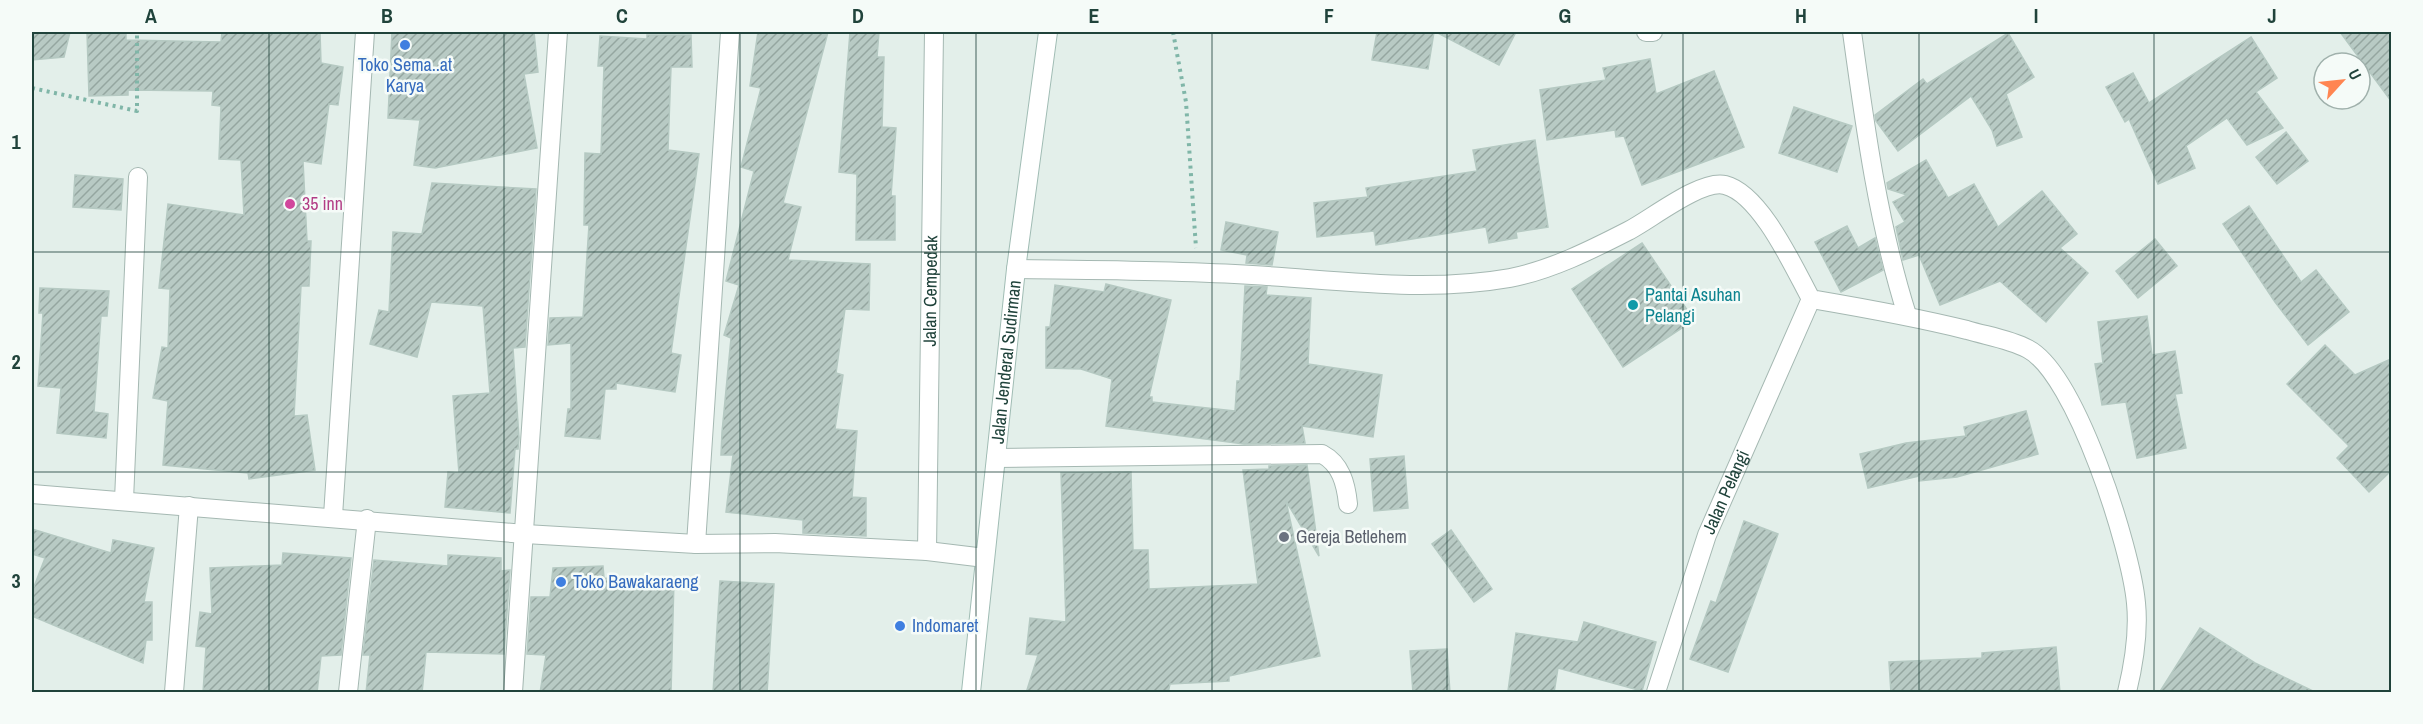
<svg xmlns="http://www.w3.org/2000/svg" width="2423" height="724" font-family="'Archivo Narrow',sans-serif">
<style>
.building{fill:url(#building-hatch);stroke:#b5c9c2;stroke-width:1.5}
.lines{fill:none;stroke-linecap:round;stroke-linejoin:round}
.minor-casing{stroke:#a5b8b2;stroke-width:20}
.secondary-casing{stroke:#a0bcb4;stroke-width:20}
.path{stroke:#80b6a8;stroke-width:4;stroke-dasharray:3 4.5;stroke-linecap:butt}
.minor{stroke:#fff;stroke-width:18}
.secondary{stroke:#fff;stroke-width:18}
.grid{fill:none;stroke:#20433b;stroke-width:1.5;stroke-opacity:0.55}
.shop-dot{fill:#3f7fe0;stroke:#f5fbf8;stroke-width:2}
.hotel-dot{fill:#d1479c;stroke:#f5fbf8;stroke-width:2}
.culture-dot{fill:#0f9aa8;stroke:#f5fbf8;stroke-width:2}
.worship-dot{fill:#6b7280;stroke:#f5fbf8;stroke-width:2}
.labels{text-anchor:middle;stroke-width:5;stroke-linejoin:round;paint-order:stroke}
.shop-label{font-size:18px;fill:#366cbe;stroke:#f5fbf8;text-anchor:start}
.hotel-label{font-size:18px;fill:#b23c85;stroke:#f5fbf8;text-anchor:start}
.street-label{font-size:18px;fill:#20433b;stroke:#f5fbf8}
.culture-label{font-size:18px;fill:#0d838f;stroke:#f5fbf8;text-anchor:start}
.worship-label{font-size:18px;fill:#5b616d;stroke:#f5fbf8;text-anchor:start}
.neatline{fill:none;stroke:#20433b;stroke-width:2}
.grid-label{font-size:20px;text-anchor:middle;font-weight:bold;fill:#20433b}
</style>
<defs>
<pattern id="building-hatch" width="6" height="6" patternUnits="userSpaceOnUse" patternTransform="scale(1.5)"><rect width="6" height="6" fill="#b8cac4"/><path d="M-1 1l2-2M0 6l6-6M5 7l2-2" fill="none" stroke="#95a6a0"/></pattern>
</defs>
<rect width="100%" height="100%" fill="#e3efea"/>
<g class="building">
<polygon points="32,32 70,32 64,57 32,60"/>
<polygon points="87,32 126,32 126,40 221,42 222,32 320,32 321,63 343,67 338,105 329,104 321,164 303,161 307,241 311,241 309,286 301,286 294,416 307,415 315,470 249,479 248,473 163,465 168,401 153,398 162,347 168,348 170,289 159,288 168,204 244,215 241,160 219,159 221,106 212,105 213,91 128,90 128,95 89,96"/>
<polygon points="392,32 534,32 538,72 524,74 537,148 435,168 414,165 420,120 388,118"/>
<polygon points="758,32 828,32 783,203 801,207 788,260 870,264 869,310 845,309 836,373 843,375 835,429 857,431 852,497 866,498 866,536 803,533 803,520 726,512 733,455 721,455 722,432 731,338 724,335 739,285 726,281 754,171 741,167 761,88 750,86"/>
<polygon points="850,32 879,32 877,57 884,57 882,127 896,128 891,196 895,196 895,240 856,240 857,174 839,172"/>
<polygon points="1377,32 1434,32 1428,69 1372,60"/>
<polygon points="1436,32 1516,32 1499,65"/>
<polygon points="2340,32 2391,32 2391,101"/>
<polygon points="2008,33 2034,77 2006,94 2022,137 1997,146 1992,130 1971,96 1898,151 1876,121 1875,115 1923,79 1927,84"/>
<polygon points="647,35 691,35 692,67 671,67 668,150 699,154 671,353 681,355 675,392 616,383 616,389 605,389 600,439 565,436 568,409 571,409 571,343 548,345 550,318 583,317 589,225 584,225 585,153 601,154 604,66 598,66 600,36 647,39"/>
<polygon points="2251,37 2277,78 2256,92 2283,128 2247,145 2227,118 2186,146 2195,168 2158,184 2129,119 2125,122 2106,87 2133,73 2149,103"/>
<polygon points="1650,59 1656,94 1714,71 1744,147 1642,185 1624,136 1616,137 1615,130 1547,140 1540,90 1606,80 1603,68"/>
<polygon points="1794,107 1852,126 1837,172 1779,153"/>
<polygon points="2286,132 2308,161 2277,184 2256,157"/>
<polygon points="1535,140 1548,227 1516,232 1517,238 1489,243 1486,227 1376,245 1374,231 1317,237 1314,203 1368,197 1366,188 1477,171 1473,150"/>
<polygon points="1926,160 1948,198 1974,184 1998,227 2042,191 2077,234 2060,248 2088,273 2046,322 2000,281 1940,305 1919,255 1903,260 1896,227 1905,222 1893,202 1907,195 1888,189 1887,183"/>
<polygon points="75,175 123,179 121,210 73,207"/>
<polygon points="432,183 536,189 525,347 513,348 519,438 518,449 515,449 510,513 445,507 448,472 459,473 453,396 490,393 483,306 431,302 417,357 370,344 379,310 389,312 393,232 422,234"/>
<polygon points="2249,206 2301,282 2316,270 2349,312 2308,345 2275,302 2223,224"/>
<polygon points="1226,222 1278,232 1272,265 1246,263 1247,255 1221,250"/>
<polygon points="1847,226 1858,248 1875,238 1883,270 1841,292 1815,242"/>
<polygon points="2155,239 2177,266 2138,298 2116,271"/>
<polygon points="1642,243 1694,320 1623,367 1572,289"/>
<polygon points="1106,284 1171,300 1149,397 1152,397 1152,402 1235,411 1237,381 1240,381 1245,286 1267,287 1266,295 1311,298 1308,364 1382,375 1373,437 1302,426 1305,443 1244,444 1106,426 1112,379 1081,369 1046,368 1046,327 1050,327 1055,285 1104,292"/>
<polygon points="40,288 109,291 107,316 101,316 94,412 108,414 106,438 57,433 61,388 38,386 43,313 39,313"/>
<polygon points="2147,316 2152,355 2175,351 2182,393 2175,394 2186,448 2137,458 2126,402 2102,405 2095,364 2103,363 2098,322"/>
<polygon points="2325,345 2355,375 2391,359 2391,471 2369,492 2337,458 2349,446 2287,384"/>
<polygon points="2026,411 2038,454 1957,477 1919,481 1919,476 1868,488 1860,454 1906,443 1966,436 1964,427"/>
<polygon points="1404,456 1408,508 1374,511 1370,459"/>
<polygon points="1307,465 1319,556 1286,501 1320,656 1229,676 1229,681 1170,684 1168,693 1026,693 1038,655 1026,654 1030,618 1066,622 1061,473 1131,472 1133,550 1148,550 1149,589 1258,584 1243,470 1269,469 1269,466"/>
<polygon points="1744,521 1778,534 1728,672 1690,659 1711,601 1716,603"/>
<polygon points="32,529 111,553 113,540 154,548 144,602 152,602 152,640 146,640 143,663 32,616 32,592 45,558 32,554"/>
<polygon points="1451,530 1492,589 1474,602 1432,544"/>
<polygon points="283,553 351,558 341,655 321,656 317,693 203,693 206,647 196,646 200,612 212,614 210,568 282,565"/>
<polygon points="448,555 501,558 501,571 510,570 504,654 426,652 422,693 366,693 370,655 363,655 374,560 448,566"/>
<polygon points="603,566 604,578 674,579 671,693 540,693 546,655 527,654 531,597 550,597 553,568"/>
<polygon points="720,581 774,584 767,693 713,693"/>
<polygon points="1584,622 1656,642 1642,691 1558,668 1554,693 1508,691 1516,633 1578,642"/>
<polygon points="2200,628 2255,663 2317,693 2159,693"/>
<polygon points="2056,647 2060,693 1891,693 1889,662 1982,658 1982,653"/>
<polygon points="1447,649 1450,693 1413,693 1410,651"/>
</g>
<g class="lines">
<defs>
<g id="minor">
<polyline points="1646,32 1653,32"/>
<path d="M1852,32C1865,127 1878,223 1907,315"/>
<path d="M1016,269C1095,270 1174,270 1252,275C1338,280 1425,293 1510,278C1551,270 1591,250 1628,231C1650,220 1701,179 1725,185C1761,194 1794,268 1811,299C1864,308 1915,317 1967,330C1987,336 2009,339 2028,349C2076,374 2131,548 2136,603C2139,633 2134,663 2127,692"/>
<path d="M996,458L1322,454C1341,464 1346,484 1348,504"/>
<polyline points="32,494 525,534 696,544 775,543 927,551 985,558"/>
<polyline points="124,500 138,177"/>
<polyline points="333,516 365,32"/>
<polyline points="696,544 730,32"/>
<path id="s1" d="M927,551L934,32"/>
<polyline points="174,692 189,506"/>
<polyline points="348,692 367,519"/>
<polyline points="513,692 558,32"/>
<path id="s2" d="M1656,692L1707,535L1811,299"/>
</g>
<g id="secondary">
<path id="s3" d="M971,692L1016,269L1048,32"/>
</g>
</defs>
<use href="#minor" class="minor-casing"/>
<use href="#secondary" class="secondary-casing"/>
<g class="path">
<polyline points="1173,32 1186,102 1196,248"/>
<polyline points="32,88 137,111 137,32"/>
</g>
<use href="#minor" class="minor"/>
<use href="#secondary" class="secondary"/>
</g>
<path class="grid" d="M269,32V692M504,32V692M740,32V692M976,32V692M1212,32V692M1447,32V692M1683,32V692M1919,32V692M2154,32V692M32,252H2392M32,472H2392"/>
<g class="shop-dot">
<circle cx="405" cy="45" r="6"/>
<circle cx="561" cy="582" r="6"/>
<circle cx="900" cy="626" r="6"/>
</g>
<circle class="hotel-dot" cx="290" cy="204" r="6"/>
<circle class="culture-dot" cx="1633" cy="305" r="6"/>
<circle class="worship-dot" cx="1284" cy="537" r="6"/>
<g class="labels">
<g class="shop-label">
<text x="405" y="71" text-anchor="middle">Toko Sema..at<tspan x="405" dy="21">Karya</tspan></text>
<text x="573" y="588">Toko Bawakaraeng</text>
<text x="912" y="632">Indomaret</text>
</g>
<g class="hotel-label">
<text x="302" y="210">35 inn</text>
</g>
<g class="street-label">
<text dy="6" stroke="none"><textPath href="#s1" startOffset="260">Jalan Cempedak</textPath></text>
<text dy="6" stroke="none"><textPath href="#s3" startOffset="332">Jalan Jenderal Sudirman</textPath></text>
<text dy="6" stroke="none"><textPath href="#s2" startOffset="212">Jalan Pelangi</textPath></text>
</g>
<g class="culture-label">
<text x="1645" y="301">Pantai Asuhan<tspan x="1645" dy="21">Pelangi</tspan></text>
</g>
<g class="worship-label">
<text x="1296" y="543">Gereja Betlehem</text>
</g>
</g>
<rect width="2423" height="724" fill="none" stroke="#f5fbf8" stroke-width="66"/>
<g transform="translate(2342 81) rotate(63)"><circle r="28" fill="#f5fbf8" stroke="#a0b1ac" stroke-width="1.5"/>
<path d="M0-4.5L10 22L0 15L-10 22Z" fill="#ff8551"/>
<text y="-9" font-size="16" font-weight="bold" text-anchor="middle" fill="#20433b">U</text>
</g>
<rect x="33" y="33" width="2357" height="658" class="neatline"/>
<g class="grid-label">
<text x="151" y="23">A</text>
<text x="387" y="23">B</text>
<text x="622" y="23">C</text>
<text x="858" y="23">D</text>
<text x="1094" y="23">E</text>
<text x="1329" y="23">F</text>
<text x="1565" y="23">G</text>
<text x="1801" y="23">H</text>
<text x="2036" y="23">I</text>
<text x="2272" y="23">J</text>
<text x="16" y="149">1</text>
<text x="16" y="369">2</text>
<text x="16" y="588">3</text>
</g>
</svg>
